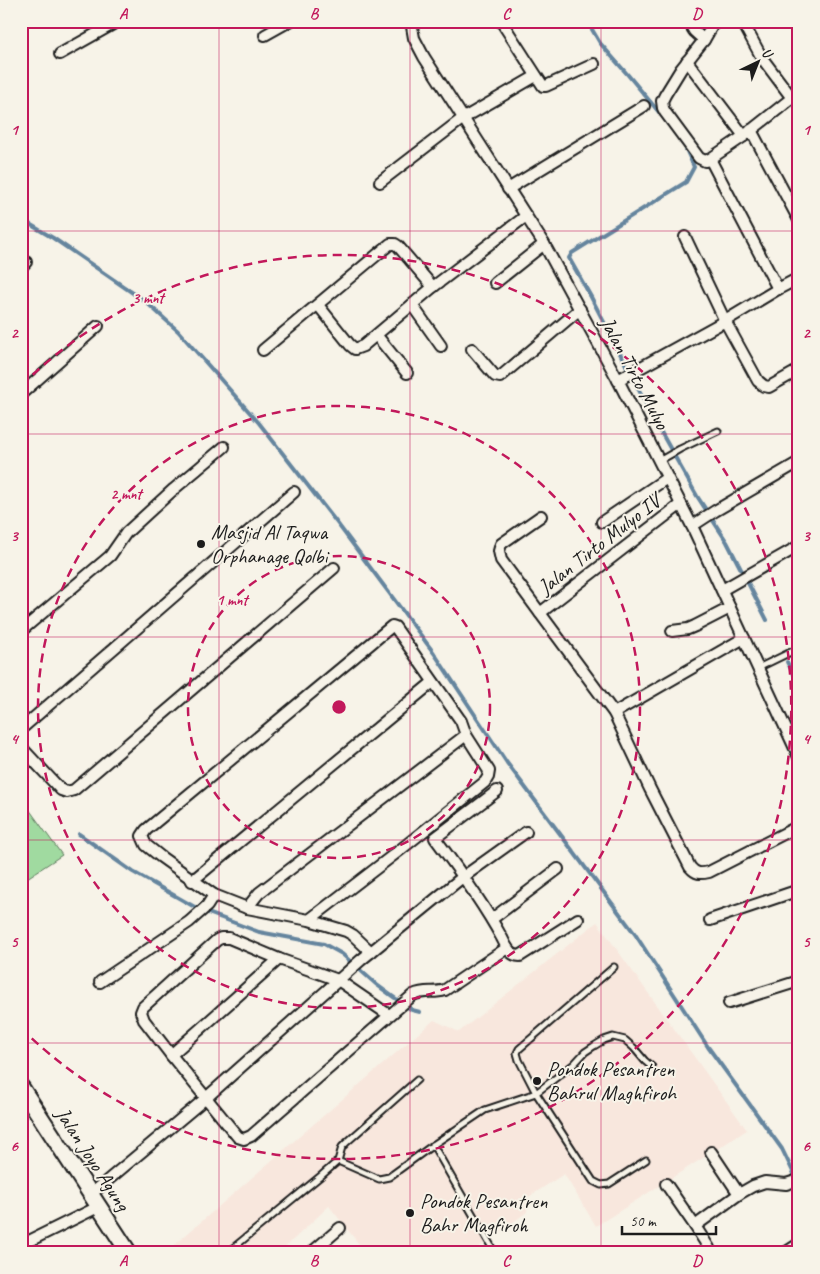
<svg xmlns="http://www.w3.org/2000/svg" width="820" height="1274" font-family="Caveat,sans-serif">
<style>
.built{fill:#f8e7dd}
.green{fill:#a0daa0;stroke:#5e7b5e}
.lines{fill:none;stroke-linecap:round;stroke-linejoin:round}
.stream{stroke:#65859e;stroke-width:4}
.lane-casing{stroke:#1c1c1c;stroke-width:9}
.street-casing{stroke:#1c1c1c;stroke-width:14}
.secondary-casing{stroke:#1c1c1c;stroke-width:19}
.lane{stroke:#f7f3e8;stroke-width:5}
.street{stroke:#f7f3e8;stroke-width:10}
.secondary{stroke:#f7f3e8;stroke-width:15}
.grid{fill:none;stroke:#c2185b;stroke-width:1;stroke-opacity:0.55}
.ring{fill:none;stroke:#c2185b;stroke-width:2.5;stroke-dasharray:9 6}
.poi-dot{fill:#1c1c1c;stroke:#f7f3e8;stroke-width:2}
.labels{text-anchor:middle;stroke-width:4;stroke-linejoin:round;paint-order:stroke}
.street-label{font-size:21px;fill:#1c1c1c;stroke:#f7f3e8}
.poi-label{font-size:21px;fill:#1c1c1c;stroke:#f7f3e8;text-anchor:start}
.centre{fill:#c2185b;stroke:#f7f3e8;stroke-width:2.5}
.ring-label{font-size:15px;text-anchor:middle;font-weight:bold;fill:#c2185b;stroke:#f7f3e8;stroke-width:4;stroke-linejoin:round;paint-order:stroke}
.neatline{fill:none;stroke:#c2185b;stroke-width:2}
.grid-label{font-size:16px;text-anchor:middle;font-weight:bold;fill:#c2185b}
</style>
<rect width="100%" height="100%" fill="#f7f3e8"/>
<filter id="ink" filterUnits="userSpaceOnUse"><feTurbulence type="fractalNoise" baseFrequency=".02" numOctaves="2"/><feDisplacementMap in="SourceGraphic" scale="10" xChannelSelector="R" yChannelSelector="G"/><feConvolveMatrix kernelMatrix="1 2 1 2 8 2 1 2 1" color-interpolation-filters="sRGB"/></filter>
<g filter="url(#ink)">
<polygon class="built" points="597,922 747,1130 596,1226 564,1174 527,1198 527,1212 471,1253 366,1253 329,1206 279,1253 165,1253 434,1020 459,1032"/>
<polygon class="green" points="21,798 62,855 21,882"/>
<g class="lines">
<g class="stream">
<polyline points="587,21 600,43 628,75 663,117"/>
<polyline points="685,147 694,167 686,182 572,253 569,258 591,297 657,425 697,496 727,542 767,620"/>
<polyline points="21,219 53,238 146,302 178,331 259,423 337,523 434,653 507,763 635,934 708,1047 782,1149 797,1180"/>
<polyline points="787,662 799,683"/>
<polyline points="79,834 133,872 200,910 259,932 324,944 342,954 377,985 392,996 412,1010 420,1012"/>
</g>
<defs>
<g id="lane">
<polyline points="659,461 680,449 718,431"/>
<polyline points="758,668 799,648"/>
<polyline points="614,967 519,1049 517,1053 519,1060 536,1093 593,1181 601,1185 609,1184 646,1160"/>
<polyline points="433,1145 491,1246"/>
<polyline points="338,1161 379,1179 389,1177 433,1145 485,1110 536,1093 574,1064 585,1052 594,1046 604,1040 613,1037 625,1040 634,1048 645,1061 652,1067"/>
<polyline points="227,1253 322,1175 338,1161 342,1147 346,1143 417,1080"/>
</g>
<g id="street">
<polyline points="411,21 414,38 424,57 544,244 618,380 692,526 799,757"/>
<polyline points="501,21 543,86 546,86 594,64"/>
<polyline points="688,21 694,31 704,40"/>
<polyline points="715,21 704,40 681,69 665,95 662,101 663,108 665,112 699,158 705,161 710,159 744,136 792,98"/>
<polyline points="742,21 762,58 792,98 799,100"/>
<polyline points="265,35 290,21"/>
<polyline points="60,54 115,23"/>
<polyline points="687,61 744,136"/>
<polyline points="751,130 799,220"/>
<polyline points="710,159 778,289"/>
<polyline points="380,182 462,119 536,76"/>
<polyline points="508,189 644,106"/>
<polyline points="685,237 725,321 758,381 764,386 769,387 799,370"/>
<polyline points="21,267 26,262"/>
<polyline points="495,283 544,244"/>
<polyline points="318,305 350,345 355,349 363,346 433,287 526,216"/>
<polyline points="412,305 441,346"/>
<polyline points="377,336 407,373"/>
<polyline points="472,349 495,376 500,377 580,309"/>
<polyline points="263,350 390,244 395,244 398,246 433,287"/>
<polyline points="618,380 725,321 778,289 799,278"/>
<polyline points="21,394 98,326"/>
<path d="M541,516L501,544L499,551L501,560L540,613L614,713L650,789L690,867C696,874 700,874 709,872L799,826"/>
<polyline points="602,522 667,478"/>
<polyline points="692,526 715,511 799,462"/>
<polyline points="722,590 799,546"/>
<polyline points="540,613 681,504"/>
<polyline points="21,631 110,556 126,533 174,489 224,447"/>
<polyline points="672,631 688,629 695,626 730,608"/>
<polyline points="614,713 744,638"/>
<polyline points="21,729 294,492"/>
<polyline points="21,747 61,790 67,792 74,790 334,568"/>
<path d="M497,791L435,838C459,870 483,903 502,938C506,946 510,956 520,956L578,919"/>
<polyline points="463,877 526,832"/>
<polyline points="192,881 433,682"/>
<polyline points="247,908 259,893 466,735"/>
<polyline points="492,919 558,869"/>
<polyline points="309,920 400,850 485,782 488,777 489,771 466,735 461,721 395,627 392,626 146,830 142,836 146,845 161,857 214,895 247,908 309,920 346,931 353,935 371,952"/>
<polyline points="710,920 799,890"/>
<polyline points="100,982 189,922 207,906 214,895"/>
<polyline points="729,1003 799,981"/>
<path d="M389,1015L338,980L279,959L229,938H221L217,940L143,1007L141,1012L144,1020L171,1055L238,1137L244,1139L251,1136L413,995C426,989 433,994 445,990L507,948"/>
<polyline points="171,1055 279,959"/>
<polyline points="711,1152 739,1194"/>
<polyline points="666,1184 695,1226 709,1248"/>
<polyline points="90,1195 206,1098 361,960 459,880"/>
<polyline points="695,1226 739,1194 753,1186 765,1182 786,1184 799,1180"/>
<polyline points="21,1245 98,1207"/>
<polyline points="311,1253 340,1228"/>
<polyline points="785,1253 799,1244"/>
</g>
<polyline id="secondary" points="21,1087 129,1253"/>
</defs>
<use href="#lane" class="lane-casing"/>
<use href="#street" class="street-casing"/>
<use href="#secondary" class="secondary-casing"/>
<use href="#lane" class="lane"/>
<use href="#street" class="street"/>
<use href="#secondary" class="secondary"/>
</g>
</g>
<path class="grid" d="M219,21V1253M410,21V1253M601,21V1253M21,231H799M21,434H799M21,637H799M21,840H799M21,1043H799"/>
<g class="ring">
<circle cx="339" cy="707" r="151"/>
<circle cx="339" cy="707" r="301"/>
<path d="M22 385A452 452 0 1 1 22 1029"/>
</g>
<g class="poi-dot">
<circle cx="201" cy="544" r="5"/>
<circle cx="537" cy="1081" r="5"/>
<circle cx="410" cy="1213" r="5"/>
</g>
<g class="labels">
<g class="street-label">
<text transform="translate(635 373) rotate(62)" y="7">Jalan Tirto Mulyo</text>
<text transform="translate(599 544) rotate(-38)" y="7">Jalan Tirto Mulyo IV</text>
<text transform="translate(93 1159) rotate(57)" y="7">Jalan Joyo Agung</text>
</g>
<g class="poi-label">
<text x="211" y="539">Masjid Al Taqwa<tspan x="211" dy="24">Orphanage Qolbi</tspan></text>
<text x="547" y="1076">Pondok Pesantren<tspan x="547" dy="24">Bahrul Maghfiroh</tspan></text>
<text x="420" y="1208">Pondok Pesantren<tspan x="420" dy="24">Bahr Magfiroh</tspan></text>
</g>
</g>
<circle cx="339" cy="707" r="8" class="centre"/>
<g class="ring-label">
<text x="148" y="303">3 mnt</text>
<text x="126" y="499">2 mnt</text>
<text x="232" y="605">1 mnt</text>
</g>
<rect width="820" height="1274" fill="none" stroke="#f7f3e8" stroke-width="55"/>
<g transform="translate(758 62) rotate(43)" stroke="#f7f3e8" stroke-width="4" paint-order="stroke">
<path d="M0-4L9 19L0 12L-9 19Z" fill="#1c1c1c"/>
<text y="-8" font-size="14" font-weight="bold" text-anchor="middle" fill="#1c1c1c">U</text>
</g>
<path d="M622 1226v8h94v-8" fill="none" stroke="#1c1c1c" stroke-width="2.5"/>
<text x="630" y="1226" font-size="15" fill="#1c1c1c" stroke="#f7f3e8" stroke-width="4" paint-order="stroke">50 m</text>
<rect x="28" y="28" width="764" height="1218" class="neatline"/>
<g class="grid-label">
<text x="123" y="19">A</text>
<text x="314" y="19">B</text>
<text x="506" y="19">C</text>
<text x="697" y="19">D</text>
<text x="14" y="135">1</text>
<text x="806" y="135">1</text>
<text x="14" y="338">2</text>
<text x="806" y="338">2</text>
<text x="14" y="541">3</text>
<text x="806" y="541">3</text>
<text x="14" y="744">4</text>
<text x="806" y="744">4</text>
<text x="14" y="947">5</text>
<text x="806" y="947">5</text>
<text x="14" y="1151">6</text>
<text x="806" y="1151">6</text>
<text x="123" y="1266">A</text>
<text x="314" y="1266">B</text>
<text x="506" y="1266">C</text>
<text x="697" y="1266">D</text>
</g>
</svg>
